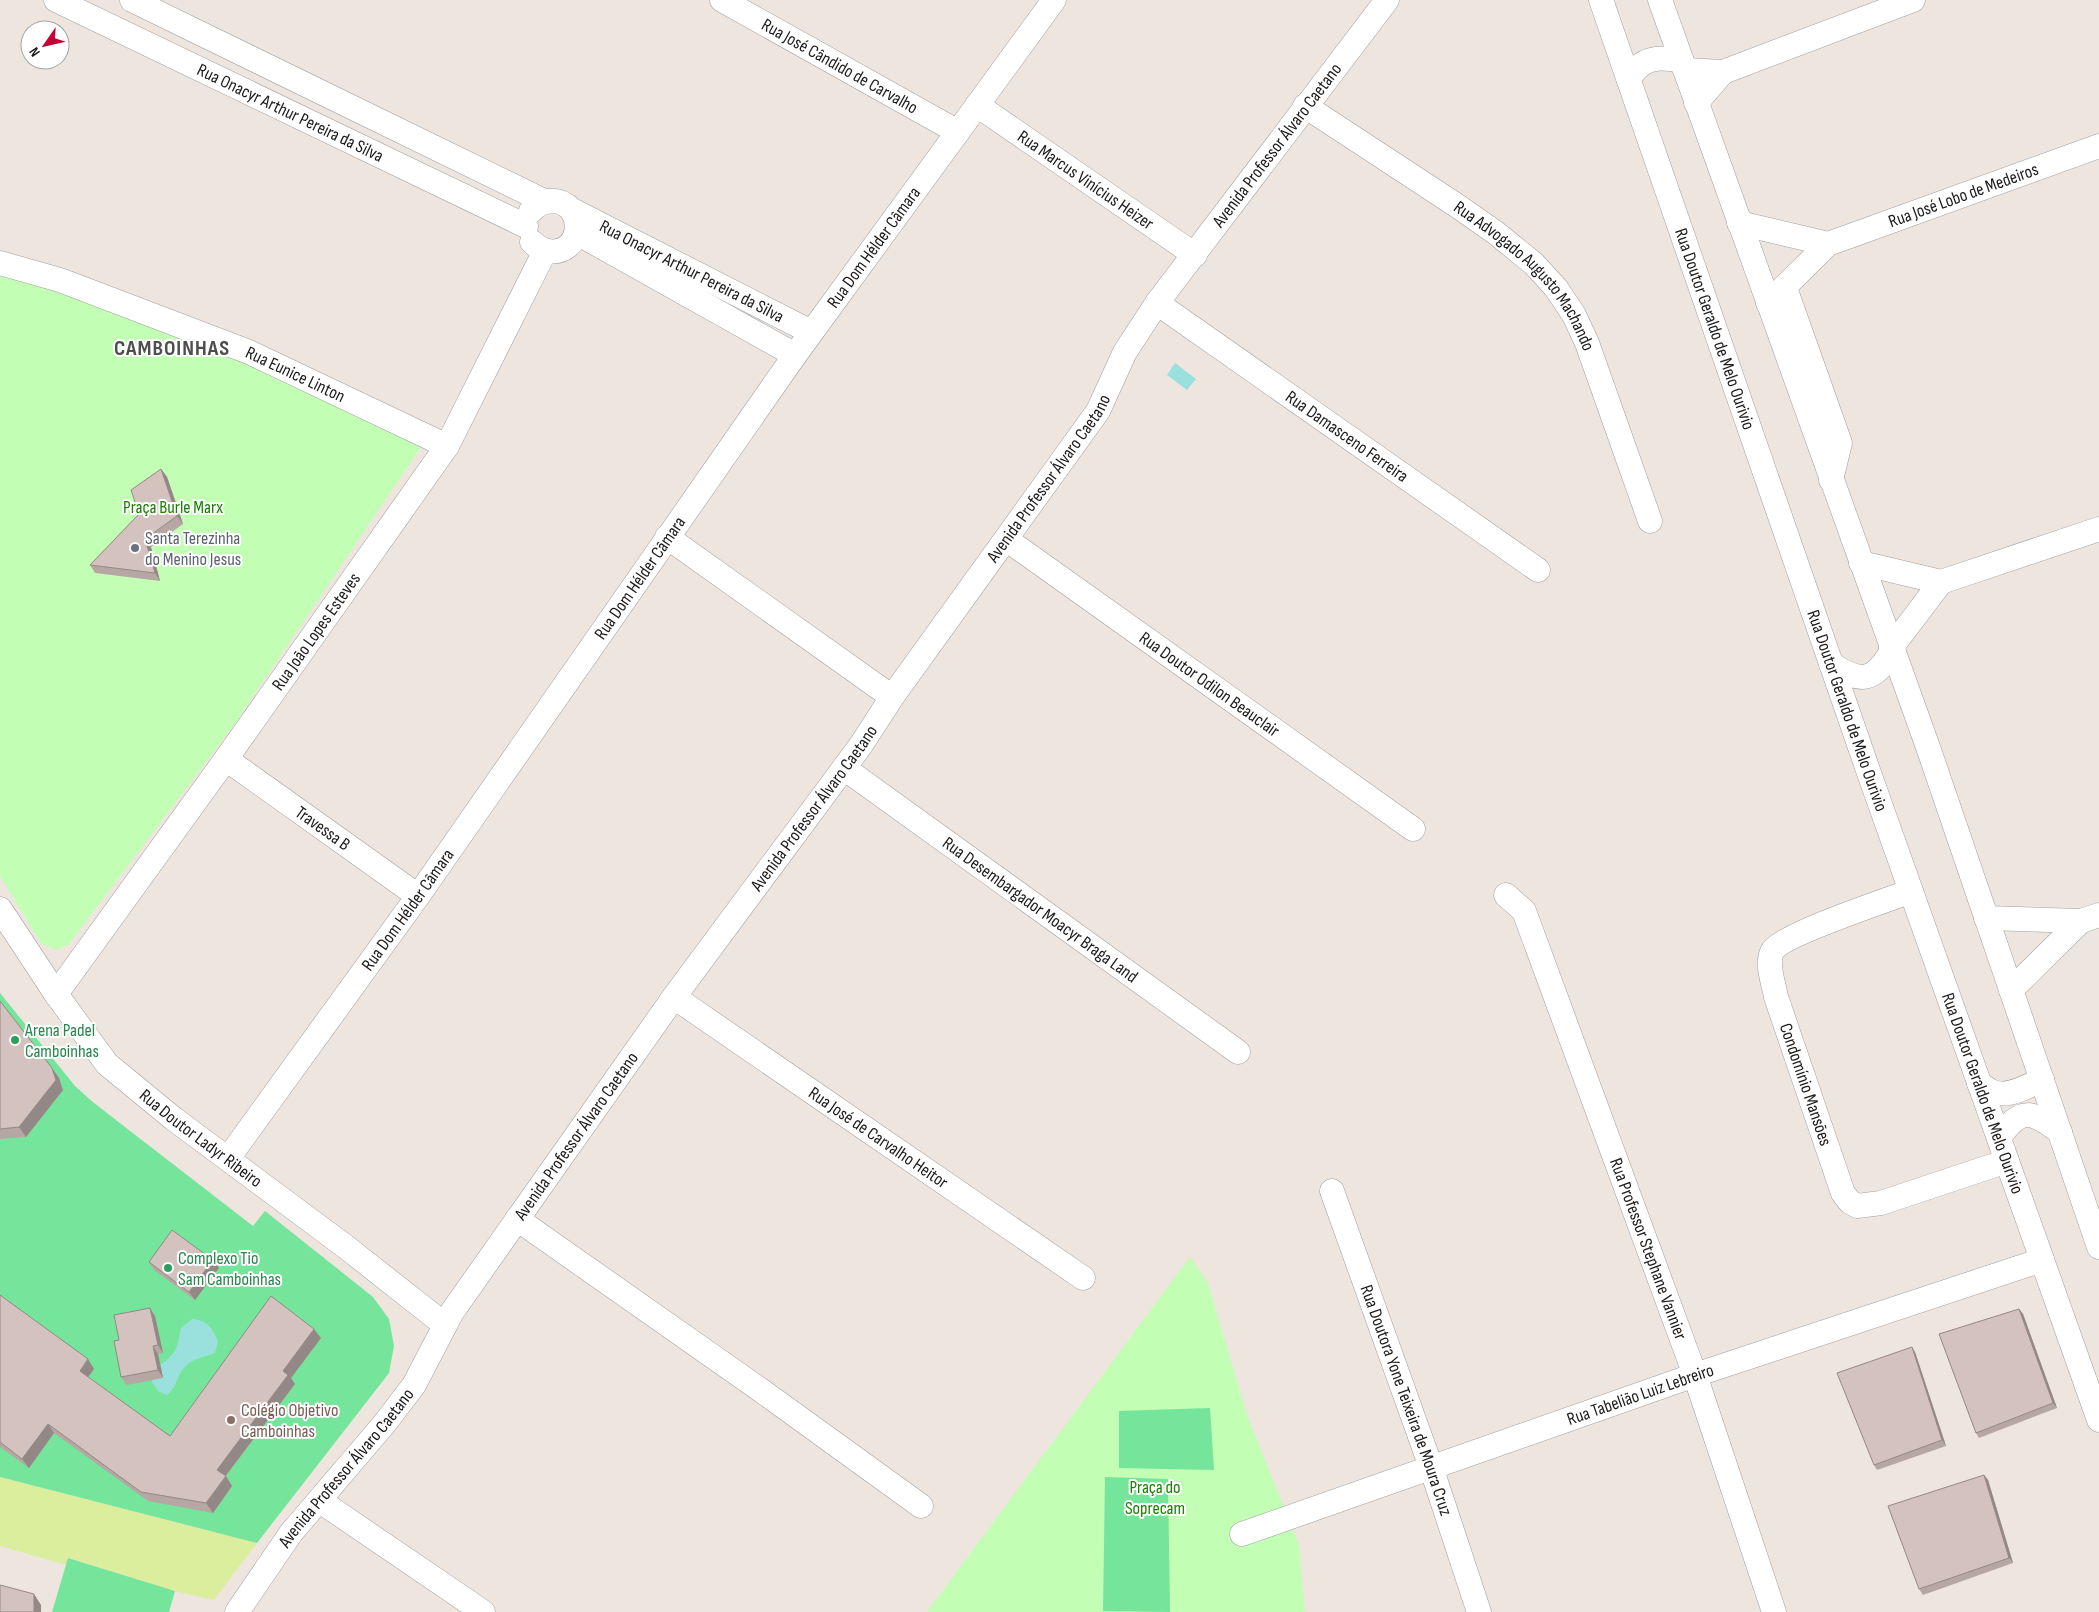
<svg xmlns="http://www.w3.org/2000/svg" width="2099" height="1612" font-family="'Sofia Sans Condensed',sans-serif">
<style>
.grass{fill:#dbee9e}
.park{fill:#c3feb5}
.pitch{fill:#74e59b}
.water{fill:#9ae0dd}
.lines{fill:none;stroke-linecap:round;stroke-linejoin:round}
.minor-casing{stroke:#9f9f9f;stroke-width:25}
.minor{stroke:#fff;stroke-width:24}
.wall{fill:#b6a7a4}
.shaded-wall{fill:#948886}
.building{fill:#d4c2bf;stroke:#948886}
.worship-dot{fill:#6b7280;stroke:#fff;stroke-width:2}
.leisure-dot{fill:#2e9e5b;stroke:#fff;stroke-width:2}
.education-dot{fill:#8d6e63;stroke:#fff;stroke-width:2}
.labels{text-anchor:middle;stroke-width:4;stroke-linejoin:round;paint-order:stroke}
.street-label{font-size:18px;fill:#1b1b1b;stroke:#fff}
.park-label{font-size:18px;fill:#198002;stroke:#fff}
.worship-label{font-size:18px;fill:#5b616d;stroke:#fff;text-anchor:start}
.leisure-label{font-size:18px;fill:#27864d;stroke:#fff;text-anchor:start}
.education-label{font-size:18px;fill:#785e54;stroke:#fff;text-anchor:start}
.district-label{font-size:22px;font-weight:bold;letter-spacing:1px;fill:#4e4e4e;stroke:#fff}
</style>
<rect width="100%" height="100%" fill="#eee5df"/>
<polygon class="grass" points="0,1477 257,1543 214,1600 175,1591 69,1558 66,1565 0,1546"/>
<g class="park">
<polygon points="0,276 208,333 429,435 233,726 68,945 56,950 41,943 0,876"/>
<polygon points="1190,1257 1208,1283 1247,1415 1299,1545 1305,1612 927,1612"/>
</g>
<g class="pitch">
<polygon points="0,993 75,1086 94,1103 253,1226 265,1211 373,1297 389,1319 394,1346 389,1373 257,1543 0,1477"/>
<polygon points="1210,1408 1214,1470 1119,1468 1119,1411"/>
<polygon points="1105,1477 1168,1479 1170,1612 1103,1611"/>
<polygon points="68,1558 175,1591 169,1612 52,1612"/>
</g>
<g class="water">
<polygon points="1175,363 1196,379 1187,390 1167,375"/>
<path d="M192,1319C207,1320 212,1327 218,1341L215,1353C205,1357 193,1358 186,1366C176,1375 178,1387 167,1395L158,1391L152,1382L154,1370C176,1353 176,1354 181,1328Z"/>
</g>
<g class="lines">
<defs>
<g id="minor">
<path id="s1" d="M56,0L526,226"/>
<polyline points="132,0 544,201"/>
<path id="s2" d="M722,0L958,132"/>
<path id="s3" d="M1601,0L1869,773L2099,1420"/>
<polyline points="1660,0 1929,750 2099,1247"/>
<polyline points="1685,70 1723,72 1696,103"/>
<polyline points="1723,72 1913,0"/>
<path d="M1629,80C1640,57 1659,56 1681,61"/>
<path id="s4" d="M977,105L1195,255"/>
<path id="s5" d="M1305,106L1459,207L1496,233L1534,264L1556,288L1574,315L1587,343L1650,521"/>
<path id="s6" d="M531,211C544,198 559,197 572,210L811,332"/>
<polyline points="1739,223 1828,244"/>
<polyline points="577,233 795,355"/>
<path d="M532,242C557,266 589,240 572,210"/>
<path id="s7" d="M0,263L60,280L249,352L447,446"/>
<polyline points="1785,288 1840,443 1831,480"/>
<path id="s8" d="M1157,303L1538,570"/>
<path id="s9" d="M1768,303L1828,244L2099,146"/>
<polyline points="667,537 892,697"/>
<path id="s10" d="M1006,539L1413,829"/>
<polyline points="1861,563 1941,582 2099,529"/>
<polyline points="1891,648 1941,582"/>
<path d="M1831,664C1861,683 1873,683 1892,651"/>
<path id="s11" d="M226,759L418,896"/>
<path id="s12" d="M844,768L1238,1052"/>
<path id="s13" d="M1911,891C1888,900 1780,935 1772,952C1766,965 1774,984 1776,997L1843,1193L1850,1202L1857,1206L1881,1203L2007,1161"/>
<path id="s14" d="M1506,895L1524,911L1695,1375L1774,1612"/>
<path id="s15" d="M0,909L56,994L107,1064L174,1119L346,1247L445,1325"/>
<polyline points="1986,918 2081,921 2099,915"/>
<polyline points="2011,990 2081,921"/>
<path id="s16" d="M56,994L226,759L447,446L545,251"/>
<path id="s17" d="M674,997L1083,1278"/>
<path d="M1979,1083C1983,1086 1988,1090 1993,1092C2008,1098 2029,1086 2042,1079"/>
<path d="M1999,1138C2021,1106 2032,1111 2060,1132"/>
<path id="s18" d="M229,1157L418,896L795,355L1054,0"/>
<path id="s19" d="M1332,1191L1431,1467L1479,1612"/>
<polyline points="517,1219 762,1391 921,1506"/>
<polyline points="320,1501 483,1612"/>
<path id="s20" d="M1242,1534L1695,1375L2042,1260"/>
<path id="s21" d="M237,1612L291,1533L385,1423L414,1385L452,1312L674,997L861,745L892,697L1098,411L1125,352L1157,303L1387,0"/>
</g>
</defs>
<use href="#minor" class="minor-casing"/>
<use href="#minor" class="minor"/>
</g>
<g class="wall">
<polygon points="161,469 167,477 183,524 151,547 160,581 95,573 90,565 139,514"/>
<polygon points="0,1001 59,1078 63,1090 26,1137 0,1139"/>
<polygon points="213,1260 219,1268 195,1300 154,1270 149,1262"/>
<polygon points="0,1295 94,1369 88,1377 170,1436 321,1338 291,1378 295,1384 226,1476 232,1486 213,1513 148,1501 54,1433 29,1468 0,1447"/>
<polygon points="2019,1309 2023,1314 2057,1408 1979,1438 1976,1433"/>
<polygon points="155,1316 163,1353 158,1354 163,1378 127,1385 121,1377 119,1340"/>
<polygon points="1915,1352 1946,1446 1877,1470 1874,1465"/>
<polygon points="1984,1475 1988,1480 2013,1563 1923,1595 1919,1589"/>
</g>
<g class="shaded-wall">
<polygon points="161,469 167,477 183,524 177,516"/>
<polygon points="145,539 151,547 160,581 155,573"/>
<polygon points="52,1068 59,1078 63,1090 26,1137 19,1127"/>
<polygon points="213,1260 219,1268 195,1300 189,1292"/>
<polygon points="150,1308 155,1316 163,1353 158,1345"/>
<polygon points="2019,1309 2023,1314 2057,1408 2053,1403"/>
<polygon points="314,1329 321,1338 291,1378 295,1384 223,1479 217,1470 283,1371"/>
<polygon points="153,1346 158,1354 163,1378 158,1370"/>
<polygon points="1912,1347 1915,1352 1946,1446 1942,1440"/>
<polygon points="88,1359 94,1369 86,1380 80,1371"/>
<polygon points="48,1424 54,1433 29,1468 22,1459"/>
<polygon points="1984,1475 1988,1480 2013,1563 2009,1558"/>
<polygon points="226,1476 232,1486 213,1513 206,1503"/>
<polygon points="34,1594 41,1605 41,1612 34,1612"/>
</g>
<g class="building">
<polygon points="161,469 177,516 145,539 155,573 90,565 139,514 131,490"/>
<polygon points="0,1001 52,1068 56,1080 19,1127 0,1129"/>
<polygon points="172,1230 213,1260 189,1292 149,1262"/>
<polygon points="0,1295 88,1359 80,1371 170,1436 271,1296 314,1329 283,1371 288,1375 217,1470 226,1476 206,1503 141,1492 48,1424 22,1459 0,1442"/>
<polygon points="150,1308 158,1345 153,1346 158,1370 121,1377 114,1341 119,1340 114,1315"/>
<polygon points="2019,1309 2053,1403 1976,1433 1939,1334"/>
<polygon points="1912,1347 1942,1440 1874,1465 1837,1373"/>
<polygon points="1984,1475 2009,1558 1919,1589 1888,1506"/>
<polygon points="0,1585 34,1594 34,1612 0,1612"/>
</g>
<circle class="worship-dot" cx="135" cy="548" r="5"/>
<g class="leisure-dot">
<circle cx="15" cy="1040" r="5"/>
<circle cx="168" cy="1268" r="5"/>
</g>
<circle class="education-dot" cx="231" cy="1420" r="5"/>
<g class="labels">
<g class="street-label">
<text dy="6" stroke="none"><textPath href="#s2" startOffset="135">Rua José Cândido de Carvalho</textPath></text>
<text dy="6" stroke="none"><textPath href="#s1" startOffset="260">Rua Onacyr Arthur Pereira da Silva</textPath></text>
<text dy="6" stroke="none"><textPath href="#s21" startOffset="1801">Avenida Professor Álvaro Caetano</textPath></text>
<text dy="6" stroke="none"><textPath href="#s4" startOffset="132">Rua Marcus Vinícius Heizer</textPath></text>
<text dy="6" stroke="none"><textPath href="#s9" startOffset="228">Rua José Lobo de Medeiros</textPath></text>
<text dy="6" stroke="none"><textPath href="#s18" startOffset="1115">Rua Dom Hélder Câmara</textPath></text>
<text dy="6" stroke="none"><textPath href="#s6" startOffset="181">Rua Onacyr Arthur Pereira da Silva</textPath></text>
<text dy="6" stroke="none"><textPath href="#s5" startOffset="281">Rua Advogado Augusto Machando</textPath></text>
<text dy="6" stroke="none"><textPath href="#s3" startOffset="348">Rua Doutor Geraldo de Melo Ourivio</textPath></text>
<text dy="6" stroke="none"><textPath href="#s7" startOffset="316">Rua Eunice Linton</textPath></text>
<text dy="6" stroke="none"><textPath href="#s8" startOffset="232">Rua Damasceno Ferreira</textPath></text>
<text dy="6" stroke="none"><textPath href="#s21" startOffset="1396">Avenida Professor Álvaro Caetano</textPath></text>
<text dy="6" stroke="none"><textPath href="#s18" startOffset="710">Rua Dom Hélder Câmara</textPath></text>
<text dy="6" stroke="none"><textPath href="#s16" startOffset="446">Rua João Lopes Esteves</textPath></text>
<text dy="6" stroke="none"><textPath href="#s10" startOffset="250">Rua Doutor Odilon Beauclair</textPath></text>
<text dy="6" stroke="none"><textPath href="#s3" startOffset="752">Rua Doutor Geraldo de Melo Ourivio</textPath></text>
<text dy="6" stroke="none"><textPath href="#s21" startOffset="991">Avenida Professor Álvaro Caetano</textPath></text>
<text dy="6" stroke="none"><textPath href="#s11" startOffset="119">Travessa B</textPath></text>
<text dy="6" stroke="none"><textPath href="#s18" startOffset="305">Rua Dom Hélder Câmara</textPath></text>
<text dy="6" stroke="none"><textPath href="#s12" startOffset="242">Rua Desembargador Moacyr Braga Land</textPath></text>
<text dy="6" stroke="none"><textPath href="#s13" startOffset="291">Condomínio Mansões</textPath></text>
<text dy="6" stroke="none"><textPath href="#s3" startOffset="1158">Rua Doutor Geraldo de Melo Ourivio</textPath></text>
<text dy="6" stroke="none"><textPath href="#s21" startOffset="586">Avenida Professor Álvaro Caetano</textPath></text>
<text dy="6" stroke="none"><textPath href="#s15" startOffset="308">Rua Doutor Ladyr Ribeiro</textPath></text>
<text dy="6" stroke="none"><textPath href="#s17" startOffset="248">Rua José de Carvalho Heitor</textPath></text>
<text dy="6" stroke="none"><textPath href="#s14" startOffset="384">Rua Professor Stephane Vannier</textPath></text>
<text dy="6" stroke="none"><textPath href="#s20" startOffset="422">Rua Tabelião Luiz Lebreiro</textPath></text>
<text dy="6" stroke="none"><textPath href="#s19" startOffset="222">Rua Doutora Yone Teixeira de Moura Cruz</textPath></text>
<text dy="6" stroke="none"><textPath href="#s21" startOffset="181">Avenida Professor Álvaro Caetano</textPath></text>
</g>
<g class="park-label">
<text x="173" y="513">Praça Burle Marx</text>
<text x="1155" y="1493">Praça do<tspan x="1155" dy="21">Soprecam</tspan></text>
</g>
<g class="worship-label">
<text x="145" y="544">Santa Terezinha<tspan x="145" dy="21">do Menino Jesus</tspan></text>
</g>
<g class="leisure-label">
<text x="25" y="1036">Arena Padel<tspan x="25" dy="21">Camboinhas</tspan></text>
<text x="178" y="1264">Complexo Tio<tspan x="178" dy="21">Sam Camboinhas</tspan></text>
</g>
<g class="education-label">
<text x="241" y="1416">Colégio Objetivo<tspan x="241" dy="21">Camboinhas</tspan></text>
</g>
<g class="district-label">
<text x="172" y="355">CAMBOINHAS</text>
</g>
</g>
<g transform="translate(45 45) rotate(236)"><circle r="24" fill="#ffffff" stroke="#a4a4a4"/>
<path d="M0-4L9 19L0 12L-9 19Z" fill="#c50034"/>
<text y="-8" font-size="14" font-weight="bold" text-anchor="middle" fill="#1b1b1b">N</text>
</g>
</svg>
